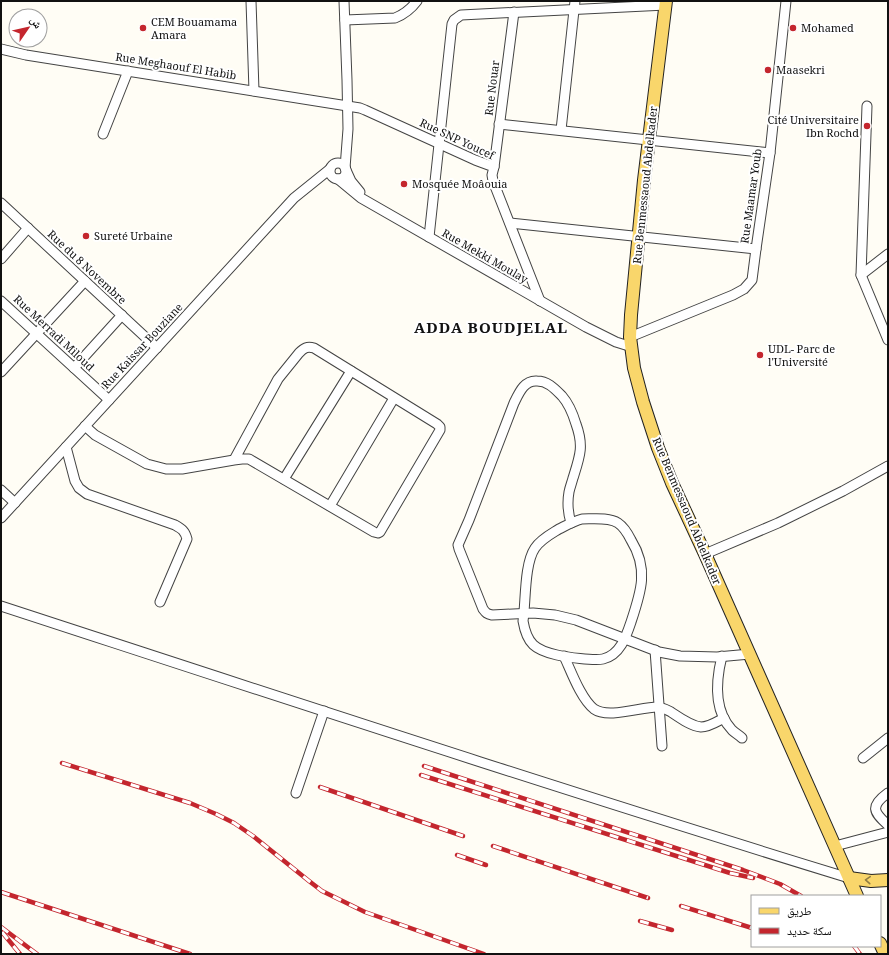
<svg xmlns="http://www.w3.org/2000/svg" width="889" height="955" font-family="Georgia,'Noto Naskh Arabic',serif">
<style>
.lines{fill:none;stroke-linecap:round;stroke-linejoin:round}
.minor-casing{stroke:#444;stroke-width:11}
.major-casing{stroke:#222;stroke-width:14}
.minor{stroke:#fff;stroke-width:9}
.major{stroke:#f9d66b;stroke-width:12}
.rail-casing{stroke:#c4262e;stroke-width:4.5}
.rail{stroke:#fff;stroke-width:3;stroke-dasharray:9;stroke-linecap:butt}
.oneway{stroke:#917d42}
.poi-dot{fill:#c4262e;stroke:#fff;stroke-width:1.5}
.labels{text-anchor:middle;stroke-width:4;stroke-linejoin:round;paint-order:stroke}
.poi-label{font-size:11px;fill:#111;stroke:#fff;text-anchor:start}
.street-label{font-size:11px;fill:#111;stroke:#fff}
.district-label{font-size:15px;font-weight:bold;letter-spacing:1px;fill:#111;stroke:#fff}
</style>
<rect width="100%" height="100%" fill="#fffdf5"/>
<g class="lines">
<defs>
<g id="minor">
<polyline points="251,1 254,91"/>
<polyline points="344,1 347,80 348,129 345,168"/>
<path d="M345,20L395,18C405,14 411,9 417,1"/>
<polyline points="1,49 26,55 360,108 365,110 475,160 494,167 492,175 493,181 540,301"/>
<polyline points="867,106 861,275 888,340"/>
<polyline points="499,124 770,153"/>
<polyline points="561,130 575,1"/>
<polyline points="103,134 128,71"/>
<circle cx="338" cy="171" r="8"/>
<polyline points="494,167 514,12"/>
<polyline points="346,170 351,181 360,192"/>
<polyline points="338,179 361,198 586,327 616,342 632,347"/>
<polyline points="1,203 157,348"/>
<polyline points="510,223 756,249"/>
<polyline points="429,237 452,24 454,20 461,15 666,5"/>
<polyline points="1,259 28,228"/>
<polyline points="861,275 888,254"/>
<polyline points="1,301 109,400"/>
<polyline points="630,337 733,295 744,289 752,280 756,249 770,153 786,1"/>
<polyline points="74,368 122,315"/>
<polyline points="1,372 85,281"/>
<path d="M85,426L95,435L147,464L166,469H182L234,460L242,459H249L374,532L378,533L380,532L440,430V427L437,424L314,348C307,346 304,348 299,353L278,379L234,460"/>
<path d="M66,447L75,481L79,488L87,494L175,525C182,529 185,531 187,539L160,602"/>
<polyline points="284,479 351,371"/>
<polyline points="1,490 15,503"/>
<polyline points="330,506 394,398"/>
<polyline points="1,518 294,198 330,169"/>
<path d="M582,519C593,519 609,517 618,523C624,527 628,534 631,540C649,569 641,592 631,622C626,637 620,655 603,659C594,661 566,657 557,655C535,650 527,644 523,621C526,602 524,564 535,548C541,539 551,534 559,529C567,525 574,521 582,519Z"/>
<path d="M571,523C568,513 567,503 569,492C570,487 572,482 573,478C580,456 584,446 576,424C573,414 569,404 562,396C555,389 548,381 537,381C524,380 519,393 514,403L469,520L458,545L459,549L483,609C486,613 487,614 492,615L533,613L555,615L576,620L659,652L680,656L717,657L750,654"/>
<polyline points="705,554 778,523 843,491 888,466"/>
<path d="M1,606C283,698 565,791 849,878"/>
<polyline points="655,650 662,746"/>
<path d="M564,656C571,671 581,699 594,709C608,719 641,707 657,707C662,707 667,710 671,712C680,718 691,726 701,727C709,727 718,721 724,718"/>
<path d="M722,656C716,680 713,710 732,730C735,733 739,735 742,738"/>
<polyline points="863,758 888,738"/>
<polyline points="296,793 324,711"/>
<path d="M888,793C870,806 873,812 888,825"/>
<polyline points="835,846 888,832"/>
</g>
<g id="major">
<polyline points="666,1 644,180 631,315 630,337 634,368 643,402 658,448 672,483 705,554 857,896"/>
<polyline points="849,878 871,881 888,880"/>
<polyline points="880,943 885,954"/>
</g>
</defs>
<use href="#minor" class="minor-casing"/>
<use href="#major" class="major-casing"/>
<use href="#minor" class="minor"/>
<use href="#major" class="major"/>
<defs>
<g id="rail">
<polyline points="62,763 190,803 216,814 234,823 253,836 309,881 322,891 365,912 484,954"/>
<polyline points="424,766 743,870 780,884 801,896"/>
<polyline points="421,775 730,873 753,878"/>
<polyline points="320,787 463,836"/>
<polyline points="493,846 648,898"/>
<polyline points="457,855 486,865"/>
<polyline points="1,892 190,954"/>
<polyline points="681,906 752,928"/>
<polyline points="640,921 672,930"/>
<polyline points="1,927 37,954"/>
<polyline points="2,932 20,954"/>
<polyline points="854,946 860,954"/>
</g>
</defs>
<use href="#rail" class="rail-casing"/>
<use href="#rail" class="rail"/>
</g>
<defs><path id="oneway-chevron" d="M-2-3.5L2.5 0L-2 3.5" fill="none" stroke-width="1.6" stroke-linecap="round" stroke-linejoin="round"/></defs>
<use class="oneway" href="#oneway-chevron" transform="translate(868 880) rotate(-176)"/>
<g class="poi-dot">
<circle cx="143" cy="28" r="4"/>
<circle cx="793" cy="28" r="4"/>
<circle cx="768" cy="70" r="4"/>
<circle cx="867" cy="126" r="4"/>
<circle cx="404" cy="184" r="4"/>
<circle cx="86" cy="236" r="4"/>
<circle cx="760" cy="355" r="4"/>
</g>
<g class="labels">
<g class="poi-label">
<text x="151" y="26">CEM Bouamama<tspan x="151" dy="13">Amara</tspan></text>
<text x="801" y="32">Mohamed</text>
<text x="776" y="74">Maasekri</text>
<text x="859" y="124" text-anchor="end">Cité Universitaire<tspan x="859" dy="13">Ibn Rochd</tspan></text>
<text x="412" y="188">Mosquée Moâouia</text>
<text x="94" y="240">Sureté Urbaine</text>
<text x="768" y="353">UDL- Parc de<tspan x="768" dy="13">l'Université</tspan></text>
</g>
<g class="street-label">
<text transform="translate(176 66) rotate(9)" y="4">Rue Meghaouf El Habib</text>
<text transform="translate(492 88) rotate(-83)" y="4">Rue Nouar</text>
<text transform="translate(457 139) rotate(25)" y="4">Rue SNP Youcef</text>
<text transform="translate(645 185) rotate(-84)" y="4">Rue Benmessaoud Abdelkader</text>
<text transform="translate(751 196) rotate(-82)" y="4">Rue Maamar Youb</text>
<text transform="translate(485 256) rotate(30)" y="4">Rue Mekki Moulay</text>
<text transform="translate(87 267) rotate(43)" y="4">Rue du 8 Novembre</text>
<text transform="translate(54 333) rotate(43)" y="4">Rue Merradi Miloud</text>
<text transform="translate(142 346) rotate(-47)" y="4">Rue Kaissar Bouziane</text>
<text transform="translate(687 511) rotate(67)" y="4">Rue Benmessaoud Abdelkader</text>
</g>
<g class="district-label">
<text x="491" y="333">ADDA BOUDJELAL</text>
</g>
</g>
<rect width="889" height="955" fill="none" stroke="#111111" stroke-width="4"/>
<rect x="751" y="895" width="130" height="52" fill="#ffffff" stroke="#a0a0a0"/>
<rect x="759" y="908" width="20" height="6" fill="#f9d66b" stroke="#a0a0a0"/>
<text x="787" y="915" font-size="12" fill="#111111">طريق</text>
<rect x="759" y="928" width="20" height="6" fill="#c4262e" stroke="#a0a0a0"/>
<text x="787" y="935" font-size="12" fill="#111111">سكة حديد</text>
<g transform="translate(28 28) rotate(56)"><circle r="19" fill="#ffffff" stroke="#a0a0a0"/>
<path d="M0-3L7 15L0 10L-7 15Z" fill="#c4262e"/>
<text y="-6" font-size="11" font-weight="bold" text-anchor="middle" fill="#111111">ش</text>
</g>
</svg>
